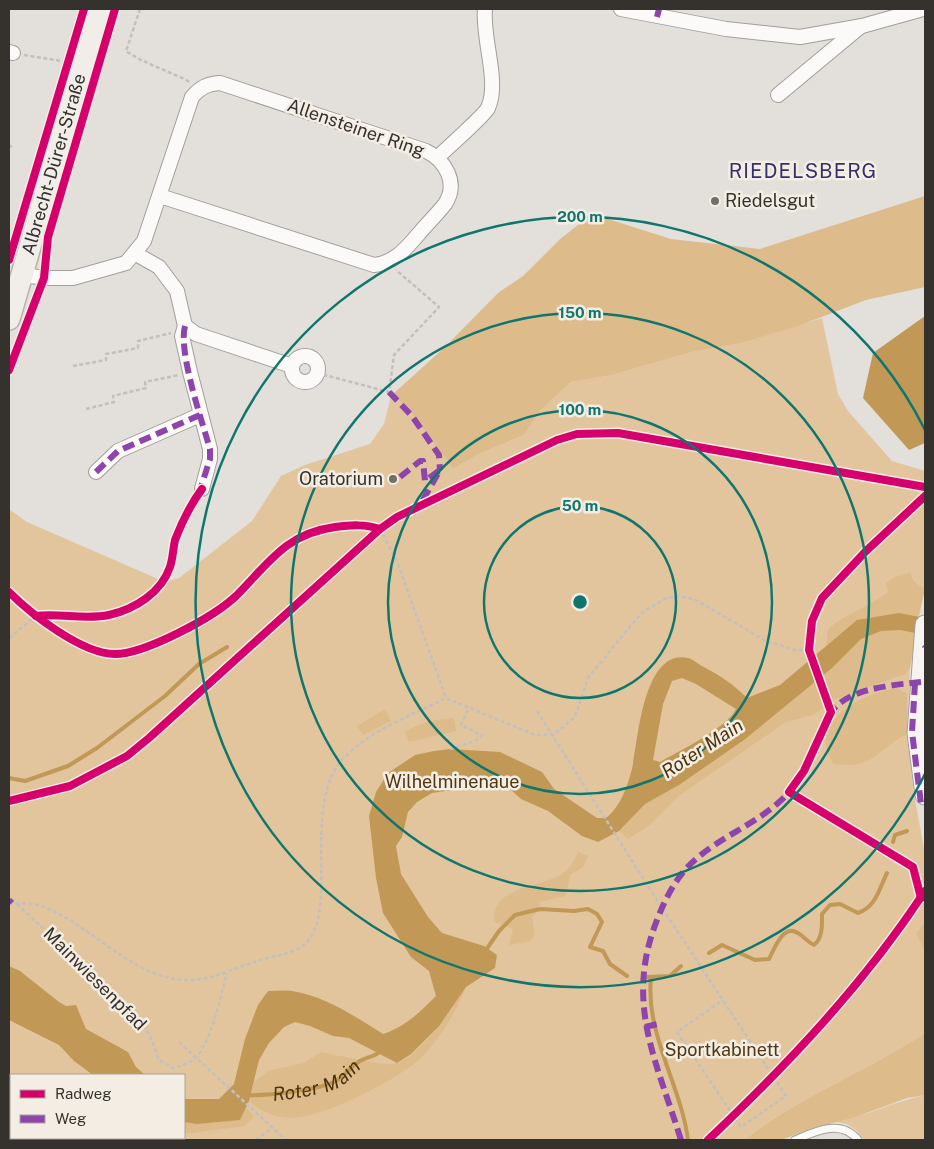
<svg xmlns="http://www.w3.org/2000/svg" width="934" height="1149" font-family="'Public Sans',sans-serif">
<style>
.green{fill:#e3c59d;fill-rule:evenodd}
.forest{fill:#ddbb8a}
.water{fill:#c19855;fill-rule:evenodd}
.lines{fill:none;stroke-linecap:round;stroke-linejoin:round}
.stream{stroke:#c19855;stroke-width:4}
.lane-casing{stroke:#a29f9b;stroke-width:9}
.street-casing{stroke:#a29f9b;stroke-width:16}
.secondary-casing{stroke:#a29f9b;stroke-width:21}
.primary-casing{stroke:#bab2a7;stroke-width:24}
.path{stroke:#c1c0be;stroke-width:2.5;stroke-dasharray:4 2.5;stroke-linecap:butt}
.lane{stroke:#fbfaf9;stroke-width:7}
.street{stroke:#fbfaf9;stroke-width:14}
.secondary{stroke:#f6f3f1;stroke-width:19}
.primary{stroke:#f1ede8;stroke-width:21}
.quiet{stroke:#8e44ad;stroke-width:6;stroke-dasharray:12 6;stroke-linecap:butt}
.cycleway-casing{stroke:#f4ede3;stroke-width:11}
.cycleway{stroke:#d6006c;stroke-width:8}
.ring{fill:none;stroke:#0f766e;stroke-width:2.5}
.poi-dot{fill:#726f6a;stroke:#f4ede3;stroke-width:2}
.labels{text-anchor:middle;stroke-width:5;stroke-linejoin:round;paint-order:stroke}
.street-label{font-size:18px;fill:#35322e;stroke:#f4ede3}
.poi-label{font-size:18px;fill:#35322e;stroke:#f4ede3;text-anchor:start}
.park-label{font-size:18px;fill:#4f3713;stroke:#f4ede3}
.water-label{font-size:19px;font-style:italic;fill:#4b330f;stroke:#f4ede3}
.quarter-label{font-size:20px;letter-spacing:1px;fill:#36316c;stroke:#f4ede3}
.centre{fill:#0f766e;stroke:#f4ede3;stroke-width:2.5}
.ring-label{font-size:15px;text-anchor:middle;font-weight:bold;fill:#0f766e;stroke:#f4ede3;stroke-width:5;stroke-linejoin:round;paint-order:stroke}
</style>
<rect width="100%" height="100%" fill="#e3dfda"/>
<g class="green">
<path d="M822,318L838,394L848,411L892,461L925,471V586L910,668L907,734L914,794L925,854V1033C866,1072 800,1096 744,1140H9V509L27,522L165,582L179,578L252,521L281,476L305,465L370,444L384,424L391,396L393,394L413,415L453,469L479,454L524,435L540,411L571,382L612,375L692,352L741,343ZM11,1075H184V1138H11Z"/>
<path d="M925,1095V1140H864C856,1129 851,1124 836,1122C867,1116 895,1101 925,1095Z"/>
</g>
<g class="forest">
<polygon points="925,196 925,287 866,300 798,326 741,343 692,352 612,375 571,382 540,411 524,435 479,454 453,469 413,415 393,394 444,348 498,293 523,276 559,240 592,214 671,239 760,249"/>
<path d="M910,572L914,582L925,589L918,617L899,613L839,635L826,646L828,629C846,613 870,607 888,592L886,583L895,577Z"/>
<polygon points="900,630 916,633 910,668 905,674 835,699 813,715 786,722 680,795 650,825 628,839 619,831 645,804 679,785 744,740 832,668 861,639 881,631"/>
<path d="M897,688L907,694V734C877,749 874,770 834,764C804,723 862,693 897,688Z"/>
<polygon points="385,709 391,721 363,735 357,726"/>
<path d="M454,718L456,731L409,742L405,732C421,722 436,719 454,718Z"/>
<path d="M578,852L588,856L583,867L571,874L565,896L540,902L536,913L532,917L535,934L530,941L509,945L513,929L494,922C492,885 540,888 562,874C570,869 574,860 578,852Z"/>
<polygon points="925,922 925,950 916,934"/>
<path d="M466,987C456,1012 442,1035 424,1055C402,1078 322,1119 290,1118C275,1118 259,1110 249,1101L254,1082L268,1071L304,1063L321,1052C337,1055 384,1067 397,1063C420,1057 452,1006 466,987Z"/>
<path d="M925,1033V1095L907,1098L853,1118L813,1128L781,1140H744C800,1096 866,1072 925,1033Z"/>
<polygon points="245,1107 254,1116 245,1126 184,1134 184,1122 197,1124 240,1120"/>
<polygon points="74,1138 127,1138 124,1140"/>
</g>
<g class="water">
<polygon points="925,316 925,443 909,450 863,398 873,353"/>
<path d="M899,613L925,618V635L900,630L881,631L861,639L832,668L744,740L679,785L645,804L619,831L598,842L582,836L548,811L521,799L509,788L479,786L432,793L417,802L408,812L402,837L396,846L401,874L428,917L442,933L484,946L497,955L495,968L466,987L439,1026L411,1054L397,1063L349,1038L333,1036L310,1026L295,1022L284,1027L269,1043L259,1060L249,1101L240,1120L197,1124L184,1122V1099H219L234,1084L245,1039L258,1005L268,991C276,991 284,990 292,991C325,996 356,1017 383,1034C405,1027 420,1012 436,996L429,971L411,957L383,913L376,878L369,816L376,792L388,773L415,755L434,751L450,749L500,752L542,772L554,789L597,818H606C621,806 627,787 632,769C638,741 643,648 688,658C693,659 699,665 704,667C721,676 734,685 747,698L780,685L857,620ZM682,678L696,684L736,709C727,728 679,751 660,762L653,760L663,704L672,681Z"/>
<polygon points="9,966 20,971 59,1002 66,1006 76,1005 86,1029 128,1052 136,1067 145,1075 93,1075 74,1061 59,1045 9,1020"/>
</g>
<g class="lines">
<g class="stream">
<polyline points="9,778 25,781 68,766 97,748 165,696 199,664 227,647"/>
<polyline points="893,842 895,835 907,831"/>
<polyline points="486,950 499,931 515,915 540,909 574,911 588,909 597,914 602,922 590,947 603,951 610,964 627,976"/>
<path d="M709,953L722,945L755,960L769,959C774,950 783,923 798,933C805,937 807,942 814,945C823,938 822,924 822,914L830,905L840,904L858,913C876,907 879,889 887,873"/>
<polyline points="647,977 670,976 681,966"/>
<path d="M651,977C645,1034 681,1085 688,1140"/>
<path id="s1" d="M247,1095C266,1096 319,1090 336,1081C345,1076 351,1066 360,1061C367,1057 374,1057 381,1051"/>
</g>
<defs>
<path id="lane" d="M795,1140C816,1131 841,1119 858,1140"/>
<g id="street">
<polyline points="621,9 726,29 800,37 862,26 923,9"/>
<polyline points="9,52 13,53"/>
<polyline points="778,95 861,26"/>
<path d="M438,157C448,147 483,117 488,108C500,82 482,39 485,9"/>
<polyline points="136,254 159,267 177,291 185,326 182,336 190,372 210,449 210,459 202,489"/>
<path d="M22,275L46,278H73L126,263L144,241L192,97C201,87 207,84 220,83L426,151C445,160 459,183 445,204C438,213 429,222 422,230C408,246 396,263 374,265L160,196"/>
<polyline points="185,326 196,334 292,366"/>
<circle cx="305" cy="369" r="13"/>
<polyline points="96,472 118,451 200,415"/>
</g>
<polyline id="secondary" points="925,625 917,733 925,795"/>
<g id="primary">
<path id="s2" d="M9,319L99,9"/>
</g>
</defs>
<use href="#lane" class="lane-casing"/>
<use href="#street" class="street-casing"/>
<use href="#secondary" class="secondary-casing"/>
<use href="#primary" class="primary-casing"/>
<g class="path">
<path d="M140,9L126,51C145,64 169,71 190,82"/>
<polyline points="24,55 68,62"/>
<polyline points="9,145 12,147"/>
<polyline points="73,366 106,360 106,354 138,348 138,341 171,333"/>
<polyline points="317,373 389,392 394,355 439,307 396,270"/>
<polyline points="86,409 114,402 113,396 146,388 145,382 179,375"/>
<polyline points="380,529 397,561 446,698"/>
<polyline points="9,638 36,616"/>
<polyline points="537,711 662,908 786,1096 741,1127 677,1032 723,1000"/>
<polyline points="450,749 477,740 482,735 461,725 469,707"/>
<path d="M9,903C18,904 30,902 39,905C89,922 131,978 185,980C211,981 234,968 258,961C274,955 294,955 307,942C338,910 302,805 342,760C368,731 412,715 446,698L535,735H553L575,717L588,678L633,623L644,611L667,598L680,596L696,600L766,641L795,650H809"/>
<path d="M17,904L140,1019L150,1036L159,1060L173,1068C181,1066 189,1064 195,1058C211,1045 221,994 227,973"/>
<polyline points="179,1042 286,1140"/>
<polyline points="256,1140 272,1128"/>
</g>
<use href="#lane" class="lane"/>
<use href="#street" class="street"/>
<use href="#secondary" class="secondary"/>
<use href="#primary" class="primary"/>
<g class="quiet">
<polyline points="657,17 659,9"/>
<path d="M185,326C178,352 202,421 210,449V459L199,493"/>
<polyline points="389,392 412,416 439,455 440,470"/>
<polyline points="96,472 118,451 200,415"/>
<polyline points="400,477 420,461 423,461 425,481 440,470 420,505"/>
<polyline points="924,645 925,646"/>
<polyline points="915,683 912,732 921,804 925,804"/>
<path d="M829,716C843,688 894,685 921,682"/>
<polyline points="9,900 12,903"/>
<polyline points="645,1027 662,1023"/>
<path d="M681,1140C656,1059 623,1001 659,915C667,895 679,873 696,859C726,833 766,820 792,789"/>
</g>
<defs>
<g id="cycleway">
<polyline points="9,260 84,9"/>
<polyline points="9,370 44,278 48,237 115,9"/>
<path d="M9,592C31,614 82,654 115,654C145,654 214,617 236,596C269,563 285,534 335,527C351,525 365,524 380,529"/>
<path d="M36,616C60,613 85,620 109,615C135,609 161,593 170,567C173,558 173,549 175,540C182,522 190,505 202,489"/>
<polyline points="9,801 70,786 127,756 149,738 380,529 397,517 557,440 577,434 618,433 925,487"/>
<polyline points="921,898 913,867 789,792 804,771 831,712 809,650 812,621 822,598 866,551 925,496"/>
<path d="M708,1140C788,1064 864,984 925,891"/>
</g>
</defs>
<use href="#cycleway" class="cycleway-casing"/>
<use href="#cycleway" class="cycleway"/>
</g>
<g class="ring">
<circle cx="580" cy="602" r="96"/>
<circle cx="580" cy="602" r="192"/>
<circle cx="580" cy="602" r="289"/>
<path d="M925 774A385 385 0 1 1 925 430"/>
</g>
<g class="poi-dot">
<circle cx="715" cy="201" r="5"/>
<circle cx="393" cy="479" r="5"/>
</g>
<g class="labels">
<g class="street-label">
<text transform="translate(356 128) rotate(19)" y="6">Allensteiner Ring</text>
<text dy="6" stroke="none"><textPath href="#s2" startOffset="161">Albrecht-Dürer-Straße</textPath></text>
<text transform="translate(95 979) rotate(45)" y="6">Mainwiesenpfad</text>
</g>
<g class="poi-label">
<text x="725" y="207">Riedelsgut</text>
<text x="383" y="485" text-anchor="end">Oratorium</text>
</g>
<g class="park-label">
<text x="452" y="788">Wilhelminenaue</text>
<text x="722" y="1056">Sportkabinett</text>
</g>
<g class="water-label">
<text transform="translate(702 748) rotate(-33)" y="7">Roter Main</text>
<text dy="7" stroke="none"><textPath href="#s1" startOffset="72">Roter Main</textPath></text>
</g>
<g class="quarter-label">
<text x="803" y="178">RIEDELSBERG</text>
</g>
</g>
<circle cx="580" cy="602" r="8" class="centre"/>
<g class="ring-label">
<text x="580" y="222">200 m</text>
<text x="580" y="318">150 m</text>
<text x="580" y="415">100 m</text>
<text x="580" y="511">50 m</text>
</g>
<rect width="934" height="1149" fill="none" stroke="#35322e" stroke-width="20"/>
<rect x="10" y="1074" width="175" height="65" fill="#f4ede3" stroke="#a8a29b"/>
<rect x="20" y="1090" width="25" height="8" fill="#d6006c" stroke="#a8a29b"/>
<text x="55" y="1099" font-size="15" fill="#35322e">Radweg</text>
<rect x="20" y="1115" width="25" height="8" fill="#8e44ad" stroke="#a8a29b"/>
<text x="55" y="1124" font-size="15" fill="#35322e">Weg</text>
</svg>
